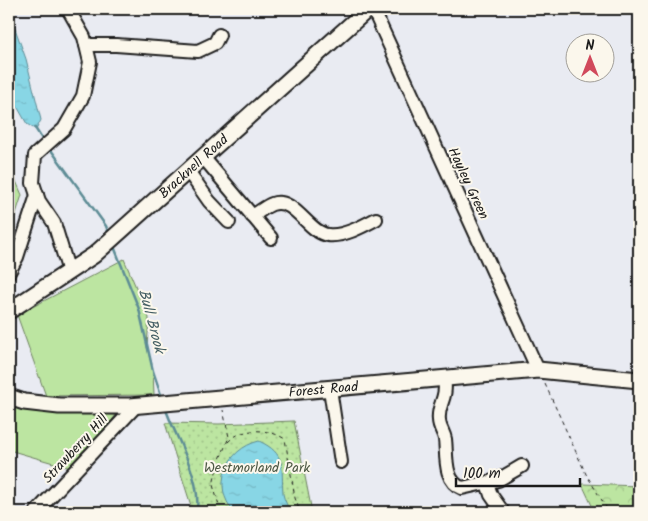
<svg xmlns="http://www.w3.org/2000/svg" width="648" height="521" font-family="Kalam,sans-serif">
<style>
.grass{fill:#bce5a1;stroke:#6c805e}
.forest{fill:url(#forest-crowns);stroke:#6c805e}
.park{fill:url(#park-dots);stroke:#6c805e}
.water{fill:url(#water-ripples);stroke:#5d8c95}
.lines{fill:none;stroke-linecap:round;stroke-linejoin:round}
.stream{stroke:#5d8c95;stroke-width:2.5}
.minor-casing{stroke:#1c1c1c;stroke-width:16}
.major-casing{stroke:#1c1c1c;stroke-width:19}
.path{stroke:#1c1c1c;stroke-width:1;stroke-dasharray:4 4;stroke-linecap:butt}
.minor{stroke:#fbf7ec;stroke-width:12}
.major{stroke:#fbf7ec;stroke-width:15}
.labels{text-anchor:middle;stroke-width:4;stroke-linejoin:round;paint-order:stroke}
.street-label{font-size:14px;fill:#1c1c1c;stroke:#fbf7ec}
.park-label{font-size:14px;fill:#4c5844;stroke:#fbf7ec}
.water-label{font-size:15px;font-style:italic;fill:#425d62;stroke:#fbf7ec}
</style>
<defs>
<pattern id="forest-crowns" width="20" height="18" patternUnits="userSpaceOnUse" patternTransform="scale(1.25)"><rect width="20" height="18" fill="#bce5a1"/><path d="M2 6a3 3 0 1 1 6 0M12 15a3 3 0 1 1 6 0" fill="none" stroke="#a1c48a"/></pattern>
<pattern id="park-dots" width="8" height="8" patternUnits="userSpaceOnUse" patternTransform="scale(1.25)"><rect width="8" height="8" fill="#bce5a1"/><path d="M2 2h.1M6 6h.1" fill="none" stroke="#a1c48a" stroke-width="1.8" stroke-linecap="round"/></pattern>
<pattern id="water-ripples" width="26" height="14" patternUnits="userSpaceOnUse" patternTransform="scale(1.25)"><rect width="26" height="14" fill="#88d6e5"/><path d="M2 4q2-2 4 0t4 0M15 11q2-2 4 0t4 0" fill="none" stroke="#75b7c4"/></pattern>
</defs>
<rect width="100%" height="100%" fill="#e9ebf2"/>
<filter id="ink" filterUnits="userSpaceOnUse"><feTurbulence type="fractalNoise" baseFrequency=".02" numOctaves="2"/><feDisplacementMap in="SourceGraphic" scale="10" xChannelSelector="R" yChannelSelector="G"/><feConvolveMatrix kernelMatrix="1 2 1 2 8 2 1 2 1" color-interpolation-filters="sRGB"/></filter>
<g filter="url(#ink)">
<g class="grass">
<polygon points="9,165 22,195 9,235"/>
<polygon points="124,259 149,318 147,347 153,371 154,395 46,396 17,315"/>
<polygon points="9,406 21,409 116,415 74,469 9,450"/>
</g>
<polygon class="forest" points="582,484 639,486 639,512 595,512"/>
<polygon class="park" points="294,421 312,512 193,512 165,423 219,424"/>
<g class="water">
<polygon points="9,12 26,59 41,120 36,130 27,124 9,92"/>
<path d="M259,441C287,454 281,467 283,494C284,500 288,506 290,512H234C211,486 226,449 259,441Z"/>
</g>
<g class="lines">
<g class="stream">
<polyline points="35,128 42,139"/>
<polyline points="51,150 106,226 109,234"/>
<polyline points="113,244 139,309 153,371 162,398"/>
<path d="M165,407C177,442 201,475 197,512"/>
</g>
<defs>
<g id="minor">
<polyline points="68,9 84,37 90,62 83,96 64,129 35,155 33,183 39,201 54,223 69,272"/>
<polyline points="373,9 538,370"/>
<polyline points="86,45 116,45 198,51 215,43 219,35"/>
<polyline points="203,157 271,238"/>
<polyline points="188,171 209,201 229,222"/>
<path d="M252,216C258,213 266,206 272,204C294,196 308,233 328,235C343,237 363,226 376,219"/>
<polyline points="9,272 17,257 37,195"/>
<path d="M444,378C448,400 437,404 439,420C439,427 444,433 445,439C447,454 443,481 462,488L498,480L522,466"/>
<polyline points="330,389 341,462"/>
<polyline points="487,483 491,495 503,512"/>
<polyline points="36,512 137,405"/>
</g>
<g id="major">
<path id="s1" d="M9,311L94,255L368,9"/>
<path id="s2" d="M9,397L24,402L59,406H130L538,370L639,380"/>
</g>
</defs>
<use href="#minor" class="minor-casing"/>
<use href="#major" class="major-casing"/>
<g class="path">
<polyline points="545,384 586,474 609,512"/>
<path d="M228,442C242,427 268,428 285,439L295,498L300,512"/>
<polyline points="221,512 213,485 218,464 229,437 223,410"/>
</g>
<use href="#minor" class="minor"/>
<use href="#major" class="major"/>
</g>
</g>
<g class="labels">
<g class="street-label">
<text dy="5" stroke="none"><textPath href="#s1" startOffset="235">Bracknell Road</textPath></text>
<text transform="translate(469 183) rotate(65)" y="5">Hayley Green</text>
<text dy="5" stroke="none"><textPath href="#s2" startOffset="316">Forest Road</textPath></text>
<text transform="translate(75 448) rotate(-47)" y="5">Strawberry Hill</text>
</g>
<g class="park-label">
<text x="257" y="472">Westmorland Park</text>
</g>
<g class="water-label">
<text transform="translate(152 321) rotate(75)" y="5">Bull Brook</text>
</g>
</g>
<rect width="648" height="521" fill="none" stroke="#fbf7ec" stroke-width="30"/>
<rect x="15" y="15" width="618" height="491" fill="none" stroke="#1c1c1c" stroke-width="2" filter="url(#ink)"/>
<g transform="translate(590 58)"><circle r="24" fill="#fbf7ec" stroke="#a29f99"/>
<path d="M0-4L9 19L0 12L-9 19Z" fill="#d1495b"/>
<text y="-8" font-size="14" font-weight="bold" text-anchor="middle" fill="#1c1c1c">N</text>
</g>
<path d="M456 478v8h124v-8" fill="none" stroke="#1c1c1c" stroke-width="2.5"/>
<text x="463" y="478" font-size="15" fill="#1c1c1c" stroke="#fbf7ec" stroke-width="4" paint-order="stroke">100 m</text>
</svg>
